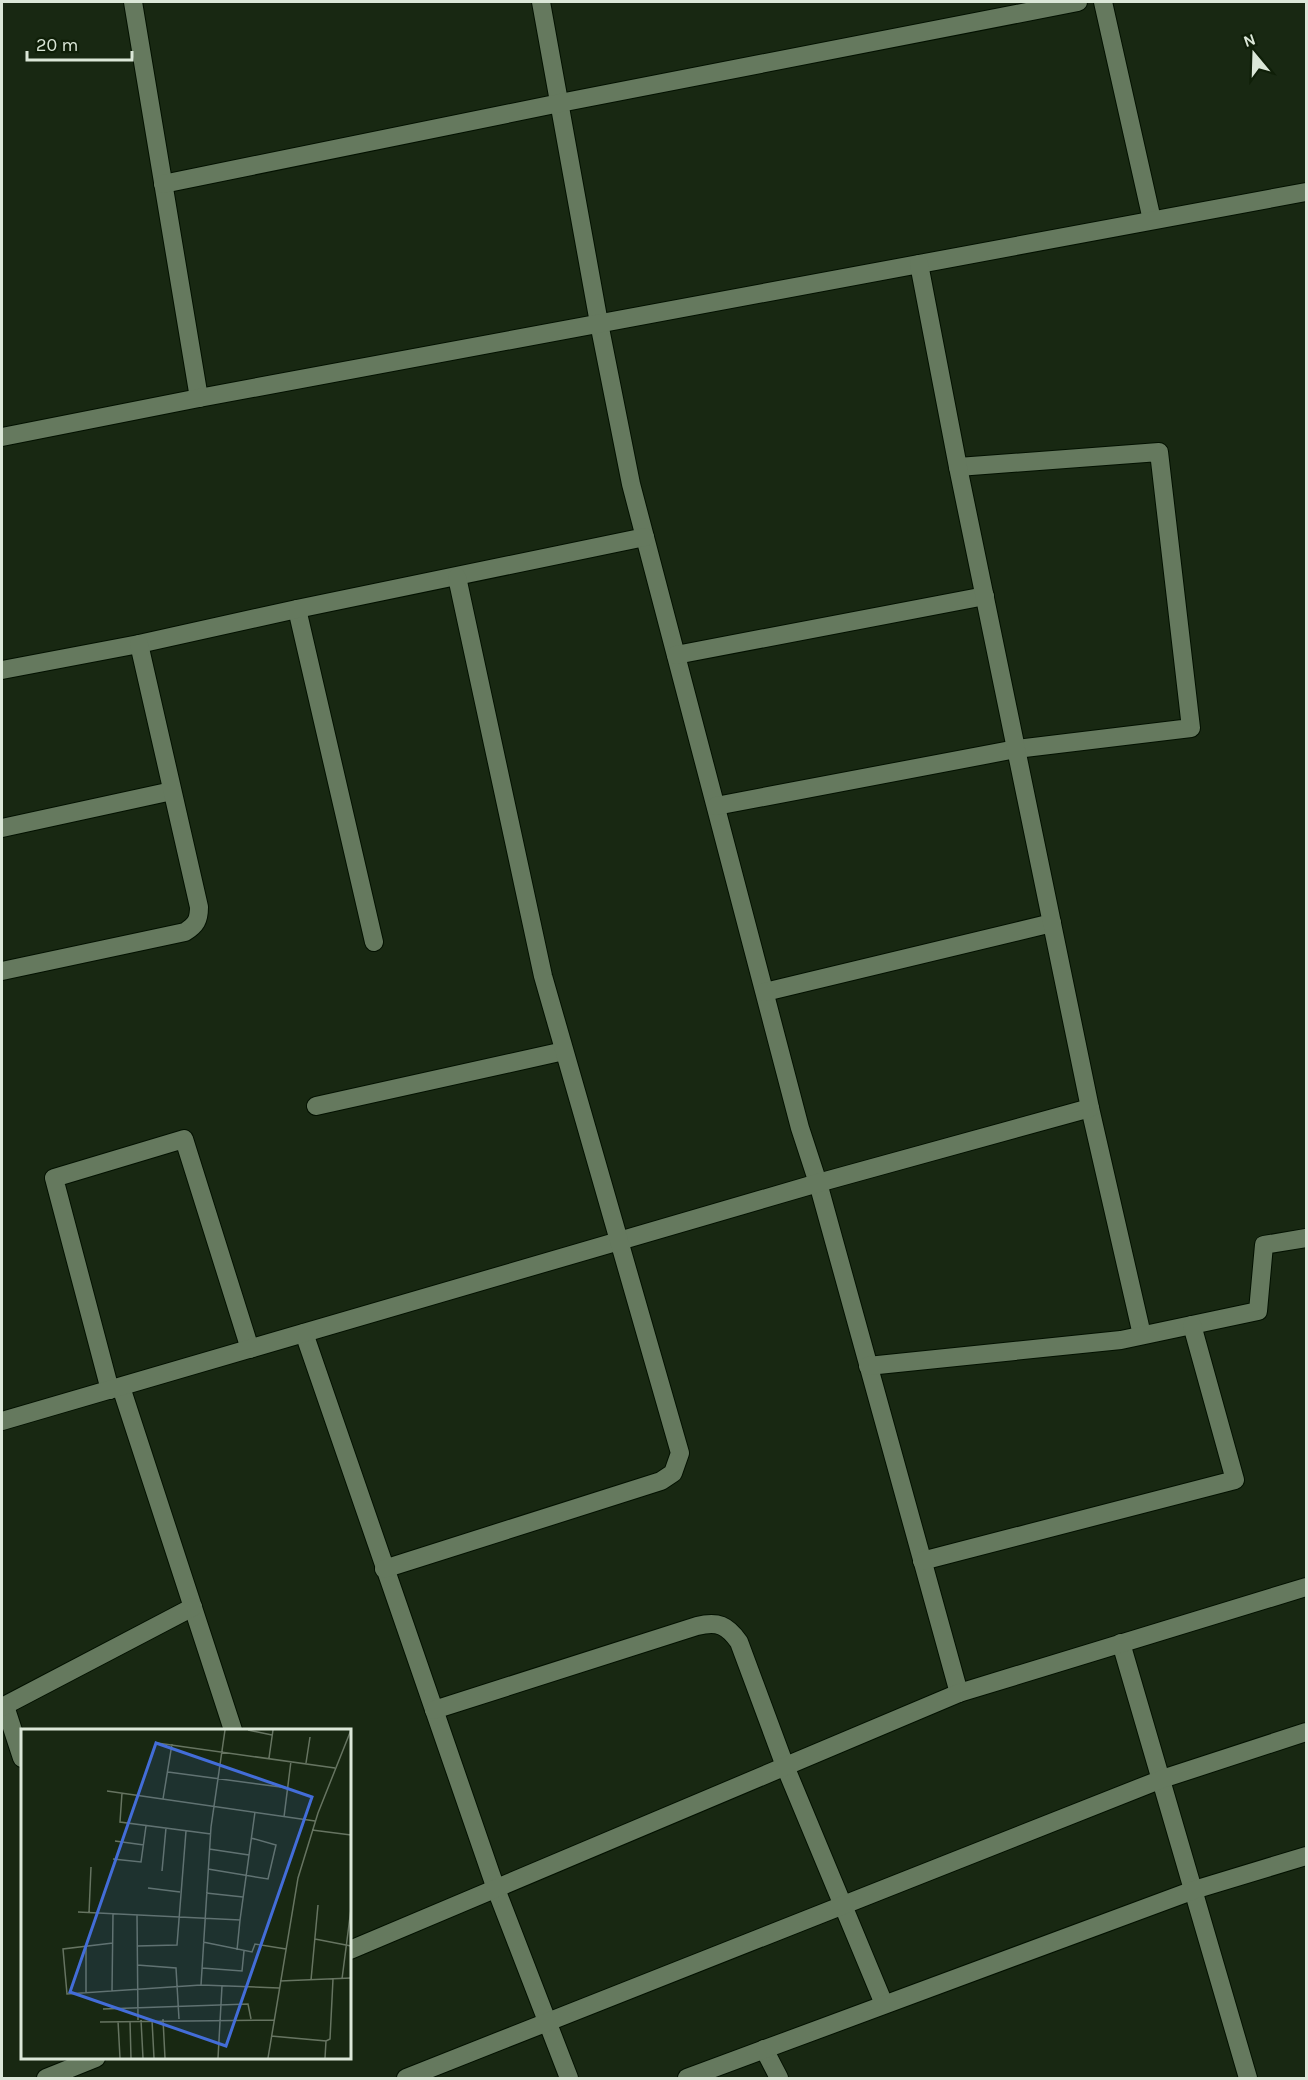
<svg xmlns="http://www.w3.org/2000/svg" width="1308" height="2080" font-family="Karla,sans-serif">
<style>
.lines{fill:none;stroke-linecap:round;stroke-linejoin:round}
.lane-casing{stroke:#031100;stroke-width:20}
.street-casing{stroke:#031100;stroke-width:20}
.lane{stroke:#65795e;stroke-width:18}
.street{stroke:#65795e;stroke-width:18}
.inset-road{fill:none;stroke:#667461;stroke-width:1.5}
.view{fill:#436dd8;fill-opacity:0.15;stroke:#436dd8;stroke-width:3}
.inset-edge{fill:none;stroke:#dbe7d8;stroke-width:3}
</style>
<rect width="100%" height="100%" fill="#182812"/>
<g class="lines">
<defs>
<polyline id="lane" points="110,1390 54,1178 184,1139 250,1349"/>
<g id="street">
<polyline points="133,2 199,398"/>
<polyline points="541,2 599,323 631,484 800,1128 818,1183 959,1693"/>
<polyline points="1103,2 1152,220"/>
<polyline points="163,184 560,103 1078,2"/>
<polyline points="2,437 199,398 1306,192"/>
<polyline points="297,609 374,942"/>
<polyline points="676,655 985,596"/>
<polyline points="2,670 139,644 297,609 645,537"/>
<polyline points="716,806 1016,749 1191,728 1159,452 958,467"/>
<polyline points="2,828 172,791"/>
<path d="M2,971L185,932C196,925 199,920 199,907L139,644"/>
<polyline points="765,992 1052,923"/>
<polyline points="316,1106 564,1051"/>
<polyline points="1090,1108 1142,1335"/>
<polyline points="304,1333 496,1889 569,2078"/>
<polyline points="868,1366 1121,1340 1258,1311 1264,1245 1306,1238"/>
<polyline points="121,1387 233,1730"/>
<polyline points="2,1421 818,1183 1090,1108 958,467 919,264"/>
<polyline points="922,1561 1235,1480 1192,1325"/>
<polyline points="384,1569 661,1481 673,1473 680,1453 543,976 457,577"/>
<polyline points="1121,1643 1248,2078"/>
<polyline points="5,1706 22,1758"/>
<polyline points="2,1707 193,1607"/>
<path d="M434,1710L697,1626C718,1621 727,1625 739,1642L785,1766L884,2004"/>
<polyline points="350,1950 959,1693 1306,1587"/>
<polyline points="764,2049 779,2078"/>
<polyline points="46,2078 96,2058"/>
<polyline points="406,2078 1162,1779 1306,1732"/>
<polyline points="687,2078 1194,1890 1306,1856"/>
</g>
</defs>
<use href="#lane" class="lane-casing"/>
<use href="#street" class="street-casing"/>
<use href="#lane" class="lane"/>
<use href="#street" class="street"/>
</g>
<g transform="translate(21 1729)">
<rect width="330" height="330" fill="#182812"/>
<path class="inset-road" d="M227,1L251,6M136,14L314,39M248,29L252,1M285,34L289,8M147,43L267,59M86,62L294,92M101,64L99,93L190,105M142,70L151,15M263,88L270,32M291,101L330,106M94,112L123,116M188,120L228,126M92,130L120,133L125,97M187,140L247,150L255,116L230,109M141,142L145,99M127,159L159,163M185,164L222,168M57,183L219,191L234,83M68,184L70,138M116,186L117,291M294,210L330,217M182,213L231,223L234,215L265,220M92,214L42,220L46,265L180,256L258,259M116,217L156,216L165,102M65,218V264M216,221L219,191M116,236L155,239L158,290M181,239L221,242L223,222M321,250L330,180M290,251L297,176M259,252L330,249M180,256L190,98L204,1M91,262L92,185M82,280L227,275L230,290M142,290L144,329M120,291L122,329M131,291L133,329M97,292L99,329M109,292L110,329M79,293L253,291M250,307L305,312L304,329M305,312L309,310L312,250M197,329L201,257M247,329L277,149L297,84L330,1"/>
<path class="view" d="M135,14L291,68L205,317L49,263Z"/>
<rect width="330" height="330" class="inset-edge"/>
</g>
<rect width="1308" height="2080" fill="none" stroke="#dbe7d8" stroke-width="6"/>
<g transform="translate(1254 54) rotate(341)" stroke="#0f1f08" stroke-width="4.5" paint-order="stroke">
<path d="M0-4.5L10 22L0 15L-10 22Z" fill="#dbe7d8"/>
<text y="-9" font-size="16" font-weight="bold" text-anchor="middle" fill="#dbe7d8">N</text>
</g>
<path d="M27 51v9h105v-9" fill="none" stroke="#dbe7d8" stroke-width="3"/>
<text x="36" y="51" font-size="18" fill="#dbe7d8" stroke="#0f1f08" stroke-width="4.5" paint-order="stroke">20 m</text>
</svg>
